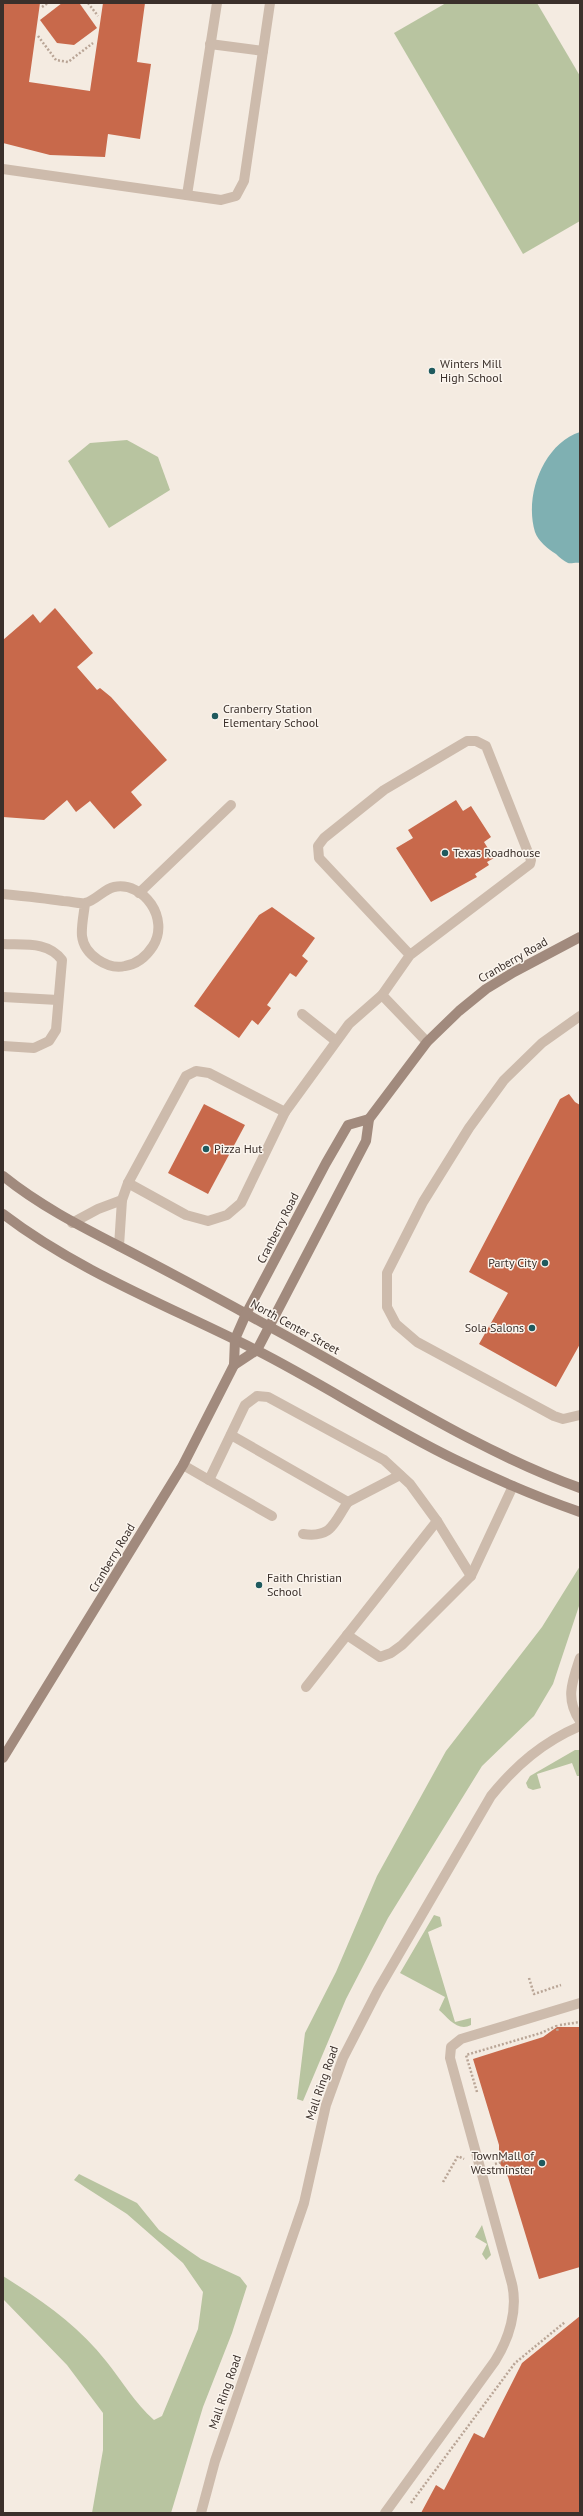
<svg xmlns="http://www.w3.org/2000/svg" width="583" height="2516" font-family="'PT Sans',sans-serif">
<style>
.green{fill:#b8c4a0}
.water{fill:#7fb0b2}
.building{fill:#c8694b}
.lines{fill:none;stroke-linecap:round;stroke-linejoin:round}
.path{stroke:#b9a596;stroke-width:2.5;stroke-dasharray:2 2;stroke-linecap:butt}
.lane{stroke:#cdbbac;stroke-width:10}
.street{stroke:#cdbbac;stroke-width:10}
.secondary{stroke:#a18a7d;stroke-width:10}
.poi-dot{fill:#1f5a5e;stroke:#fbf5ee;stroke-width:1.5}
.labels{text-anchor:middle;stroke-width:3;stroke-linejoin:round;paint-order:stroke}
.poi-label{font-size:12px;fill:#3b302b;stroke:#fbf5ee;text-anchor:start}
.street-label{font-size:12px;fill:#3b302b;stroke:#fbf5ee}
</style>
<rect width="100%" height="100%" fill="#f4ebe1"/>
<g class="green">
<polygon points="446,3 537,3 580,76 580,221 523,254 394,33"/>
<polygon points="127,440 158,457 170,490 109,528 68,461 90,443"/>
<polygon points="580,1566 580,1603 553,1684 534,1716 482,1766 388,1918 346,1999 303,2101 297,2099 305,2033 336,1972 377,1876 446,1751 542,1627"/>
<polygon points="575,1750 580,1750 580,1776 577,1776 572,1763 537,1774 541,1788 533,1790 528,1788 526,1783 530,1776"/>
<path d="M434,1915L440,1917L442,1926L428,1932L455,2022L471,2018V2025C458,2032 448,2018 439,2010L445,1997L400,1973Z"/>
<path d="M79,2174L137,2203L159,2230L201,2259L240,2277L247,2286L232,2333L203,2407L171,2513H92L103,2450V2413L67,2365L3,2299V2276C41,2300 78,2325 106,2361C122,2381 135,2403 154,2420L162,2416L198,2329L203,2292L183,2263L127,2214L74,2180Z"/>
<polygon points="482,2225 491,2255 486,2260 482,2254 487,2244 475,2237"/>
</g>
<path class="water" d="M580,432V563C576,562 571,564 568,563C564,561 559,557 556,554C548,549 538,541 535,532C524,496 543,444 580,432Z"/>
<g class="building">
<polygon points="3,3 40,3 29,82 90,91 103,3 145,3 137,62 151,64 140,139 108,134 105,157 50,155 3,143"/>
<polygon points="62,3 80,4 97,28 74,45 57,43 40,20"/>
<polygon points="55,608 93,653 77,667 97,690 100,688 111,697 167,760 131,792 142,805 114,829 90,801 76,812 67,800 44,820 3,817 3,640 33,614 40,623"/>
<polygon points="456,800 463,811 471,806 491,837 484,842 494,858 487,862 489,865 475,874 477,877 431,902 396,848 413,838 408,830"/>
<polygon points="272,907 315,938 302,956 308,961 296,977 290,973 267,1005 271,1008 258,1025 252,1020 239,1038 194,1006 259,915"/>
<polygon points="569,1094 575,1102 580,1105 580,1344 556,1387 479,1344 508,1293 469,1272 560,1099"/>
<polygon points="204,1104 245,1125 208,1194 168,1173"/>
<polygon points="557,2027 580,2027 580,2267 539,2279 508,2177 499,2162 499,2145 473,2059 543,2037"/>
<polygon points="580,2316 580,2513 421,2513 436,2485 444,2490 474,2433 484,2438 522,2363"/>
</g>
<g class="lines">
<g class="path">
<polyline points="88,3 98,16"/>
<polyline points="42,7 48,3"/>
<polyline points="38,36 56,60 68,62 93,43"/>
<polyline points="529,1978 534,1994 561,1985"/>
<polyline points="556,2025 558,2032"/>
<polyline points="560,2025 580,2022"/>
<polyline points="477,2092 466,2055 541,2033 554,2027"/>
<polyline points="495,2164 504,2161"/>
<polyline points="443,2182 458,2156 464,2159"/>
<polyline points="411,2503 515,2363 565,2322"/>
</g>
<g class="lane">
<polyline points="210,44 263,51"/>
<polyline points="3,169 221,200 236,196 244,181 270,3"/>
<polyline points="187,195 217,3"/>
<polyline points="139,893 231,805"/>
<path d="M3,894C23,896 43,898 63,901C69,901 79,904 85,903C95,901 104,889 114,887C144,881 170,919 153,946C146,957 138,964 125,966C108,970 84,955 82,936C81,926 84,914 85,903"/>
<path d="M3,944C24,945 48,941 62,960L56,1030L49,1041L34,1048L3,1046"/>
<polyline points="382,995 427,1042"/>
<polyline points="3,997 58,1000"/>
<polyline points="302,1014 336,1041"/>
<polyline points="128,1183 186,1215 208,1221 227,1215 241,1203 285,1112"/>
<polyline points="122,1200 128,1183 186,1076 196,1071 209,1073 285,1112 349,1024 382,995 410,955 530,864 531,860 486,746 476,741 467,741 384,790 324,838 318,846 319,858 410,955"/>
<polyline points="72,1223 98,1209 122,1200 119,1246"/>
<polyline points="231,1435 348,1502 400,1475"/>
<polyline points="183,1465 209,1480 245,1405 257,1396 268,1397 384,1460 410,1484 437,1521 306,1687"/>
<polyline points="209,1480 272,1516"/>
<polyline points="437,1521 471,1576"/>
<path d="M303,1534C332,1538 333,1524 348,1502"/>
<polyline points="347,1635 380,1657 391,1653 402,1645 471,1576 513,1486"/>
<path d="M385,2513L495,2361C509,2339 518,2310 512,2284L450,2058L451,2047L461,2039L580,2003"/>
</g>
<g class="street">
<polyline points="580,1016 542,1043 504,1080 469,1128 423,1202 387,1273 387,1307 396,1324 417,1342 554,1416 563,1419 580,1415"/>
<path d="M580,1658C572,1682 565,1699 580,1721"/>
<path d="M201,2513L215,2461L304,2203L326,2105L343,2058L378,1990L491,1796C516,1765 543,1742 580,1726"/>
</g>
<g class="secondary">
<path d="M3,1176C39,1205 78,1225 119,1246C169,1272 220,1299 270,1327C373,1382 470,1448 580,1488"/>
<path d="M3,1214C79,1272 171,1307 256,1350C323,1384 386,1426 454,1459C495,1479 537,1497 580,1512"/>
<polyline points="234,1365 257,1350 366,1141 369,1119 427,1042 459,1011 486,989 514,972 580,937"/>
<polyline points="3,1758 183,1465 234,1365 235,1339 246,1314 326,1163 348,1125 369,1119"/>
</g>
</g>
<g class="poi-dot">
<circle cx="432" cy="371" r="4"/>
<circle cx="215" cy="716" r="4"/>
<circle cx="445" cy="853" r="4"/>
<circle cx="206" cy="1149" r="4"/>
<circle cx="545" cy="1263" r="4"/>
<circle cx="532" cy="1328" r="4"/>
<circle cx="259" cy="1585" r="4"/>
<circle cx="542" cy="2163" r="4"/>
</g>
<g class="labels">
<g class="poi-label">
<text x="440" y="368">Winters Mill<tspan x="440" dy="14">High School</tspan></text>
<text x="223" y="713">Cranberry Station<tspan x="223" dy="14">Elementary School</tspan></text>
<text x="453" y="857">Texas Roadhouse</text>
<text x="214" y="1153">Pizza Hut</text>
<text x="537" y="1267" text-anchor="end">Party City</text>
<text x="524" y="1332" text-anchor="end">Sola Salons</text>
<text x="267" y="1582">Faith Christian<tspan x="267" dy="14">School</tspan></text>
<text x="534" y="2160" text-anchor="end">TownMall of<tspan x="534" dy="14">Westminster</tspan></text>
</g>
<g class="street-label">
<text transform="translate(513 960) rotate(-30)" y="4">Cranberry Road</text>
<text transform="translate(278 1228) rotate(-63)" y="4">Cranberry Road</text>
<text transform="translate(295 1327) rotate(29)" y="4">North Center Street</text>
<text transform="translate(112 1558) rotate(-59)" y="4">Cranberry Road</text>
<text transform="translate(322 2083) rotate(-71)" y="4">Mall Ring Road</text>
<text transform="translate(225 2392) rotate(-71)" y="4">Mall Ring Road</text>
</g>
</g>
<rect width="583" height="2516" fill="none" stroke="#3b302b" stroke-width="8"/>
</svg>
